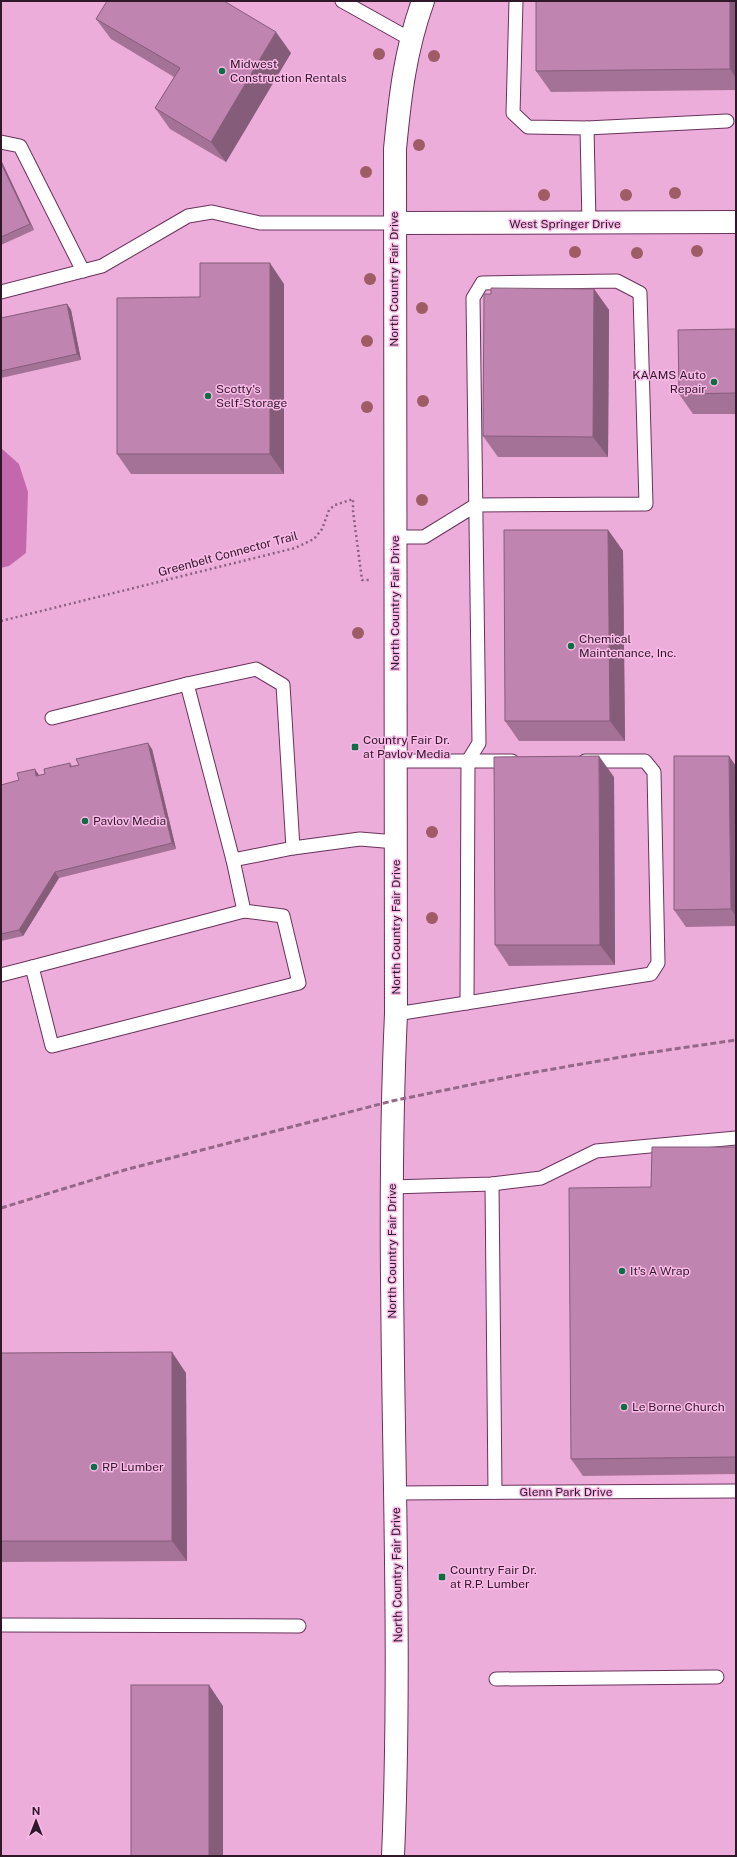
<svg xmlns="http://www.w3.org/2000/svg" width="737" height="1857" font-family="'Public Sans',sans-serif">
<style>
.water{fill:#c468ad}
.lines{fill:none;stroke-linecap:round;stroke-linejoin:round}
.service-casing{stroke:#68325b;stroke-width:15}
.minor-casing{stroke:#68325b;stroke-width:24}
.tertiary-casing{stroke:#68325b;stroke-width:24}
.path{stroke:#8b607f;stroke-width:2.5;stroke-dasharray:2 3;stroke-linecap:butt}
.service{stroke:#fff;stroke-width:13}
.minor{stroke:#fff;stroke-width:22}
.tertiary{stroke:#fff;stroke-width:22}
.rail{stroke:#946788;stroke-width:3;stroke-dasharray:6 3;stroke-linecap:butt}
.tree{fill:#9e5c64}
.wall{fill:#a57297}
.shaded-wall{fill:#865c7b}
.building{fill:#c084b0;stroke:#865c7b}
.poi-dot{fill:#0e6e43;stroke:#fabae8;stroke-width:1.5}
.labels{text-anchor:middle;stroke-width:3;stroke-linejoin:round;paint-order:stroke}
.poi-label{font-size:12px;fill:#30182a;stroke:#fabae8;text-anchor:start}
.street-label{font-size:12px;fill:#30182a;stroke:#fabae8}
</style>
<rect width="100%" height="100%" fill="#edaddb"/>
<polygon class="water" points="1,448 19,464 28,492 26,553 9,566 1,568"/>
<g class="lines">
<defs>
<g id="service">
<polyline points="342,1 410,39"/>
<polyline points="516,1 513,113 528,127 587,128 589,224"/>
<polyline points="587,128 727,121"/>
<polyline points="1,142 20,146 83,271"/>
<polyline points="1,292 102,266 188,216 212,212 260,223 394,223"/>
<polyline points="395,537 424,537 476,505 646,504 640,293 617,281 482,283 473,298 479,743 468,761 467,1003"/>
<polyline points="187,684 233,860 293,848"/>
<polyline points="52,718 187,684 256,669 283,685 293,848 360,839 396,842"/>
<polyline points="395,761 512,761"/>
<polyline points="32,967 244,911"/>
<polyline points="1,975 32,967 52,1046 299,983 283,916 244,911 233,860"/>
<polyline points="396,1014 651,974 658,963 654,772 645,761 585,761"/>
<polyline points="492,1184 495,1492"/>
<polyline points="391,1187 492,1184 541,1178 596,1151 736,1138"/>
<polyline points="396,1493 736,1491"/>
<polyline points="1,1625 299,1626"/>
<polyline points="496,1679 717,1677"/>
</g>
<polyline id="minor" points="394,223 736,222"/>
<path id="tertiary" d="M393,1856C405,1575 383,1295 396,1014L395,149C400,97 405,51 423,1"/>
</defs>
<use href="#service" class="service-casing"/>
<use href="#minor" class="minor-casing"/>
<use href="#tertiary" class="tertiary-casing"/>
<polyline class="path" points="1,621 295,548 314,539 322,529 329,510 335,505 353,499 353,511 362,580 370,580"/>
<use href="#service" class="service"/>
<use href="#minor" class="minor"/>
<use href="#tertiary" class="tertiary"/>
<polyline class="rail" points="1,1208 128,1169 392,1101 513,1076 633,1055 736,1040"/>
</g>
<g class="tree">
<circle cx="379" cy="54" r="6"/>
<circle cx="434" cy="56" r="6"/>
<circle cx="419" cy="145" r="6"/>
<circle cx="366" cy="172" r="6"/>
<circle cx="675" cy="193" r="6"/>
<circle cx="544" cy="195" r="6"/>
<circle cx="626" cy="195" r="6"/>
<circle cx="697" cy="251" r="6"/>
<circle cx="575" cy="252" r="6"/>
<circle cx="637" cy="253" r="6"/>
<circle cx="370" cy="279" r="6"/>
<circle cx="422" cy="308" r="6"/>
<circle cx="367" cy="341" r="6"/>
<circle cx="423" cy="401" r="6"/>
<circle cx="367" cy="407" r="6"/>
<circle cx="422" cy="500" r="6"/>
<circle cx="358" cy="633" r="6"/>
<circle cx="432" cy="832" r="6"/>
<circle cx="432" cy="918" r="6"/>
</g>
<g class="wall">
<polygon points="736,1 736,90 551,92 536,71"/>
<polygon points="96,19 291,53 226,162 170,129 155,108 174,77 111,39"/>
<polygon points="1,160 34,230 1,245"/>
<polygon points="284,284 284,474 131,474 117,454 200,297"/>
<polygon points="594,289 609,310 608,457 498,457 483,436"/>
<polygon points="67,304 71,310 81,360 1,378 1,318"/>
<polygon points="736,329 736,414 693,414 679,394"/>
<polygon points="608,530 623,551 625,741 519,741 505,721"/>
<polygon points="152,749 176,849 59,878 23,936 1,941 1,785 45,774 70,763 72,766"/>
<polygon points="736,766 736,926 686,927 674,910"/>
<polygon points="614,777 615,965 509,966 495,945"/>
<polygon points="736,1147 736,1474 583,1476 571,1459"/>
<polygon points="1,1353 186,1373 187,1561 1,1562"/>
</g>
<g class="shaded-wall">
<polygon points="730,1 736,1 736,78 730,69"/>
<polygon points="276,32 291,53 226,162 211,142"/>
<polygon points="1,160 34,230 30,224 1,163"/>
<polygon points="270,263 284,284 284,474 270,454"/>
<polygon points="594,289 609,310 608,457 593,437"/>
<polygon points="67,304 71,310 81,360 77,354"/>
<polygon points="608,530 623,551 625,741 610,721"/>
<polygon points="148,743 152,749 176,849 172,843"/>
<polygon points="599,756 614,777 615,965 600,945"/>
<polygon points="729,756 736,766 736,916 731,909"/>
<polygon points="35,769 39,775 36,776"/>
<polygon points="55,872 59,878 23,936 19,930"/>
<polygon points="172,1352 186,1373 187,1561 172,1541"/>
<polygon points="209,1685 223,1706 223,1856 209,1856"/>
</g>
<g class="building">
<polygon points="107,1 224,1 276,32 211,142 155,108 180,68 96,19"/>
<polygon points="536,1 730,1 730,69 536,71"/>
<polygon points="1,163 30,224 1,237"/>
<polygon points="200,263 270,263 270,454 117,454 117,298 200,297"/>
<polygon points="491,288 594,289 593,437 483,436 484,294 491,294"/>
<polygon points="67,304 77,354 1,371 1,318"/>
<polygon points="736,329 736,393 679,394 678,330"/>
<polygon points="504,530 608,530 610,721 505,721"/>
<polygon points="148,743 172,843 55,872 19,930 1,934 1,785 19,780 17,773 35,769 36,776 45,774 44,769 70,763 70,767 79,765 76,759"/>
<polygon points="599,756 600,945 495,945 494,757"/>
<polygon points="674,756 729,756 731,909 674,910"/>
<polygon points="652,1147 736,1147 736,1457 571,1459 569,1188 651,1187"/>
<polygon points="172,1352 172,1541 1,1541 1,1353"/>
<rect x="131" y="1685" width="78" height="171"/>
</g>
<g class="poi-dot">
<circle cx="222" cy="71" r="4"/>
<circle cx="714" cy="382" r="4"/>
<circle cx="208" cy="396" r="4"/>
<circle cx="571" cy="646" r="4"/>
<rect x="351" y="743" width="8" height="8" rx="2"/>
<circle cx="85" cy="821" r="4"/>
<circle cx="622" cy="1271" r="4"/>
<circle cx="624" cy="1407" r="4"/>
<circle cx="94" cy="1467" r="4"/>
<rect x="438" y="1573" width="8" height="8" rx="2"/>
</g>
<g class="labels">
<g class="poi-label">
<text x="230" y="68">Midwest<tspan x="230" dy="14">Construction Rentals</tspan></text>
<text x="706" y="379" text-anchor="end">KAAMS Auto<tspan x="706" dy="14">Repair</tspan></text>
<text x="216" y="393">Scotty's<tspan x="216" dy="14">Self-Storage</tspan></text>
<text x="579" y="643">Chemical<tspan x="579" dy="14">Maintenance, Inc.</tspan></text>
<text x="363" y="744">Country Fair Dr.<tspan x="363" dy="14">at Pavlov Media</tspan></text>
<text x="93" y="825">Pavlov Media</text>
<text x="630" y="1275">It's A Wrap</text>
<text x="632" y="1411">Le Borne Church</text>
<text x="102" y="1471">RP Lumber</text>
<text x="450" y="1574">Country Fair Dr.<tspan x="450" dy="14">at R.P. Lumber</tspan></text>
</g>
<g class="street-label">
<text x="565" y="228">West Springer Drive</text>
<text transform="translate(394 279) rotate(-90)" y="4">North Country Fair Drive</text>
<text transform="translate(228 554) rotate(-15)" y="4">Greenbelt Connector Trail</text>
<text transform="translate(395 603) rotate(-90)" y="4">North Country Fair Drive</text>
<text transform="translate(396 927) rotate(-90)" y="4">North Country Fair Drive</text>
<text transform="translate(392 1251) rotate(-90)" y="4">North Country Fair Drive</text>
<text x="566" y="1496">Glenn Park Drive</text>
<text transform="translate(397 1575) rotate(-91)" y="4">North Country Fair Drive</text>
</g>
</g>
<rect width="737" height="1857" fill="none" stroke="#30182a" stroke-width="4"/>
<g transform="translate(36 1821)" stroke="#fabae8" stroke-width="3" paint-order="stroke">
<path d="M0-3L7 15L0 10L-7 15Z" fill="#30182a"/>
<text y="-6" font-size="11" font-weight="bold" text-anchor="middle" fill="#30182a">N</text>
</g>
</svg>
